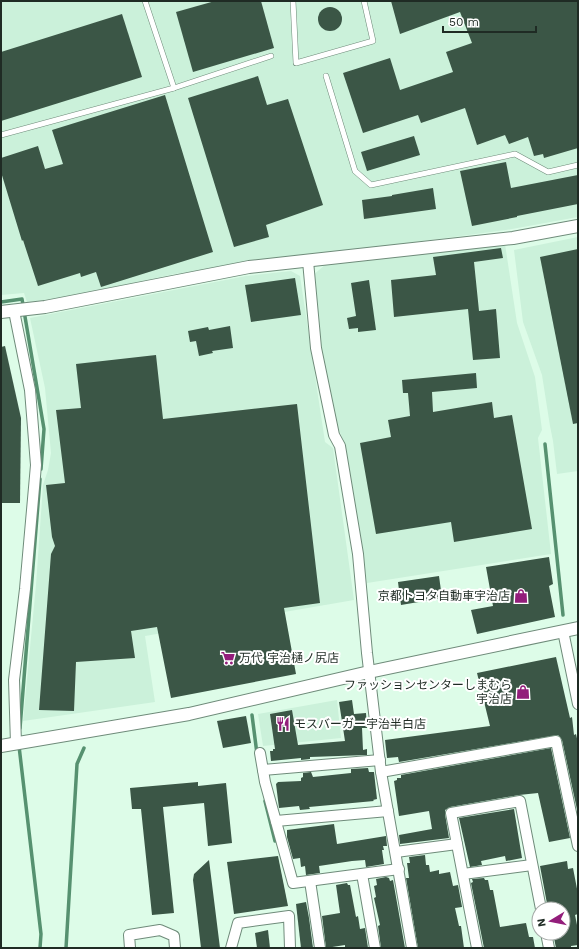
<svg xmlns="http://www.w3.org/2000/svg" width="579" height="949" font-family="'Work Sans','Noto Sans JP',sans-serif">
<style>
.built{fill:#cbf1da}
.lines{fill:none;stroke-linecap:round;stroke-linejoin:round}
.stream{stroke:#569170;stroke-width:3.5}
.building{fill:#3b5646}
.service-casing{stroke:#6f8b7a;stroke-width:6}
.minor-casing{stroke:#6f8b7a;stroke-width:12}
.tertiary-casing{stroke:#6f8b7a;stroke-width:14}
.service{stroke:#fff;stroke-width:5}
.minor{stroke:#fff;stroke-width:10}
.tertiary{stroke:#fff;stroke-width:12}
.labels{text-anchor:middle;stroke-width:4;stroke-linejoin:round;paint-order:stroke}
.poi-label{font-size:12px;fill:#1f2b24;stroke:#fff;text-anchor:end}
</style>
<rect width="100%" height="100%" fill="#ddfce8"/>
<g class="built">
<polygon points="1,1 578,1 578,217 506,230 174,274 63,298 27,302 24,293 1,295"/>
<polygon points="578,237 578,471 557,474 553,441 550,426 542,375 523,322 514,250"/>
<polygon points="505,244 517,323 535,377 542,430 538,438 551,554 367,583 344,442 332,412 315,308 312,276 326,264"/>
<polygon points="291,271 300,276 325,442 333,448 354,600 145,636 155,702 23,721 36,585 43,485 48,470 51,453 45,388 30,318 246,276"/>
<polygon points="337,700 341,738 263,746 258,714"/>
</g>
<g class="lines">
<g class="stream">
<polyline points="1,302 22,299 44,429 41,469"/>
<polyline points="545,444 563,615"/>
<polyline points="252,715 257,754"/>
<polyline points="20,728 40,479"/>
<polyline points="19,746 41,934 40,948"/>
<polyline points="265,801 275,841"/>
<polyline points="66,948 77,764 84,748"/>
</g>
</g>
<g class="building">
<polygon points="215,1 261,1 274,48 193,72 176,12"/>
<polygon points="391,1 578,1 578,148 544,158 543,154 534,156 528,137 509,144 505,135 477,145 465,108 421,123 418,115 363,133 343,73 390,58 400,90 453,72 446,52 472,43 460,12 400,34"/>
<circle cx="330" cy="19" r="12"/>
<polygon points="122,14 142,77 1,121 1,52"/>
<polygon points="258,76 267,105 288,99 323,205 266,225 269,237 234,247 188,98"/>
<polygon points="165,95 213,252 101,287 96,272 81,277 80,273 38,286 23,240 22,241 1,172 1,158 38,146 45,169 63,164 52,130"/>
<polygon points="414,136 420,155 367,171 361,152"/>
<polygon points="506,162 511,188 578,175 578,204 517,216 517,217 472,226 460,171"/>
<polygon points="433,188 436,209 364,219 362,200 392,196 392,195"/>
<polygon points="501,248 503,258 474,262 479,311 496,309 500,358 473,360 468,309 394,317 391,280 436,275 433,257"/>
<polygon points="578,249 578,423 573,424 540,257"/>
<polygon points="295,278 301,315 251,322 245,285"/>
<polygon points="369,280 376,330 358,332 358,328 349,329 347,318 356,316 351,283"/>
<polygon points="230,326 233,348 212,351 213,353 199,356 196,341 190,342 188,331 208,327 209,330"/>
<polygon points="5,346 21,418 20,503 1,503 1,347"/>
<polygon points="156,355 163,419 297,404 320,603 284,608 296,674 171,698 157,627 131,631 135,658 76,662 74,711 39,710 51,554 55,546 52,537 46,485 65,483 56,410 81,408 76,364"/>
<polygon points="476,373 477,388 432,392 433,412 492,402 494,418 512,415 532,529 454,542 451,522 376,534 360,443 391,437 388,420 410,416 408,393 403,393 402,380"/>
<polygon points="549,557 553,584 549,586 555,617 477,634 471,610 493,606 486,567"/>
<polygon points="439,576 442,598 401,605 398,582"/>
<polygon points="556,657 570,718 572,717 574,735 576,734 578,743 578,814 562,740 558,735 399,762 398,757 387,758 385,740 490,726 477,673"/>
<polygon points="352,700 354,714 366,713 367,728 362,728 363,750 367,749 367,755 310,757 310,759 301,760 301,758 271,761 270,751 273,751 273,749 275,749 270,714 292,710 298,745 345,741 339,702"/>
<polygon points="246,716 251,743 223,748 217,721"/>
<polygon points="551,748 570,838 549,842 538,793 519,795 450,807 445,810 445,814 449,838 400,844 399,835 432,829 429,811 399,816 394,781 397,780 397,778 401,778 401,775"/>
<polygon points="368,768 369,772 374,772 377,799 373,800 374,801 309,807 310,809 300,810 299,806 279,808 276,784 278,782 301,781 301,778 303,777 303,773 311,772 313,777 351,773 351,769"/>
<polygon points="198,782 198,786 226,783 232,843 208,846 204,803 163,807 174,913 152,915 141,809 132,809 130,788"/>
<polygon points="514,809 522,858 506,861 505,856 481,861 482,865 470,867 459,818"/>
<polygon points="334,824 337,844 386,836 387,846 383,846 384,850 382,850 384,864 366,867 365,860 352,861 319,866 320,873 306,875 305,866 301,867 300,858 293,859 287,837 287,830"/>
<polygon points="425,855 426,865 429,865 430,872 439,870 439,874 450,872 453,886 458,885 462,907 455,908 459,926 461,926 464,948 418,948 406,878 409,878 407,863 410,863 409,857"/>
<polygon points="278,856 288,906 234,914 227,862"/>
<polygon points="209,860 220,948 201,948 196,905 193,880 194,874"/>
<polygon points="567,861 568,869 573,868 578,894 578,914 575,915 578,930 578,945 571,946 571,948 556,948 553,933 563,933 563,909 548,909 540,866"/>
<polygon points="386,877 389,878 390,881 393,880 405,948 381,948 378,926 380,925 374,898 376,897 374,886 377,885 376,879"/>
<polygon points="484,878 485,880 488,880 490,890 493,890 500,927 526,923 529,937 533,937 535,948 484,948 471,883 473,882 472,879"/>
<polygon points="347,883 348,885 350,885 356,917 358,916 360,929 365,928 368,948 345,948 345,945 326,948 322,916 340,913 336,885"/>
<polygon points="306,902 309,918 313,948 301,948 296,904"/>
<polygon points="268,930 270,948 257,948 255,933"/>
</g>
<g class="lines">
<defs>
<g id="service">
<polyline points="145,1 174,88"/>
<polyline points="293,1 296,63 373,41 364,1"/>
<polyline points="326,76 355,171 371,185 515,154 548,172 578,165"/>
<polyline points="1,135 174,88 271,56"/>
</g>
<g id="minor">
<polyline points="308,261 316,348 334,435 340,446 358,554 367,653 381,772 412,948"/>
<polyline points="14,311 30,390 36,465 25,589 14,680 16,744"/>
<polyline points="563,631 578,704"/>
<polyline points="260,753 265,782 293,883 399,869"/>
<polyline points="263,770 380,760"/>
<polyline points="381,772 556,741 578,846"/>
<polyline points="276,821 388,811"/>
<polyline points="396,852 457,844"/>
<polyline points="362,874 375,948"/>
<polyline points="463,874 532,865"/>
<polyline points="310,881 320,948"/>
<polyline points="546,933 549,948"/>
<polyline points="130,948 129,935 160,930 174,936 175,948"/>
<polyline points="231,948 238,923 289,916 290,948"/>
<polyline points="477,948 451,813 520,801 541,909"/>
</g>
<g id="tertiary">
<polyline points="1,312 45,307 249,267 513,238 578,226"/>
<polyline points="1,746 189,714 369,672 578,628"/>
</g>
</defs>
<use href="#service" class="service-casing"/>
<use href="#minor" class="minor-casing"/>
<use href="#tertiary" class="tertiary-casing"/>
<use href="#service" class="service"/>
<use href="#minor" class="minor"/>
<use href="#tertiary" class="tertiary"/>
</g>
<defs>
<symbol id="shop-bare" viewBox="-9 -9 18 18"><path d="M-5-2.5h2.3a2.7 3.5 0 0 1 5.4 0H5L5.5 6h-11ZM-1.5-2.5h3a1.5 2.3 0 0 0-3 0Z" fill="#931d7b" stroke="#fff" stroke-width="2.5" paint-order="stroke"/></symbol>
<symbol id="supermarket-bare" viewBox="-9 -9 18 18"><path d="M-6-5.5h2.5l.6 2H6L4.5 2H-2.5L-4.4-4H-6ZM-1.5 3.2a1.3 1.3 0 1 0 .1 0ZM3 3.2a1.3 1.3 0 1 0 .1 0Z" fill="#931d7b" stroke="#fff" stroke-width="2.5" paint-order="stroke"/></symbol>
<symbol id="restaurant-bare" viewBox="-9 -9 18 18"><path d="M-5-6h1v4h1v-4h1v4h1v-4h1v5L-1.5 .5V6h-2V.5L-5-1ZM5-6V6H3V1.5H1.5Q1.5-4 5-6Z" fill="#931d7b" stroke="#fff" stroke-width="2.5" paint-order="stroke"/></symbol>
</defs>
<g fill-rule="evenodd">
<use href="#shop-bare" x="511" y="586" width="20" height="20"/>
<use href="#supermarket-bare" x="218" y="648" width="20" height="20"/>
<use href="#shop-bare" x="513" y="682" width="20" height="20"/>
<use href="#restaurant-bare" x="273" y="714" width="20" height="20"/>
</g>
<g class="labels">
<g class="poi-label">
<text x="510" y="600">京都トヨタ自動車宇治店</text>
<text x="239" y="662" text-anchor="start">万代 宇治樋ノ尻店</text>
<text x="512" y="689">ファッションセンターしまむら<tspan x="512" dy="14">宇治店</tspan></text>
<text x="294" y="728" text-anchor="start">モスバーガー宇治半白店</text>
</g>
</g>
<rect width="579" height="949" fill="none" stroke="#1f2b24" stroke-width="4"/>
<g transform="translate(551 921) rotate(260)"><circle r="19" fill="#ffffff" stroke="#a5aaa7"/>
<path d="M0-3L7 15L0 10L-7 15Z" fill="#931d7b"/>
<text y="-6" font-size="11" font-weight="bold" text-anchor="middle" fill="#1f2b24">N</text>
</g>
<path d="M443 26v6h93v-6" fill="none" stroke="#1f2b24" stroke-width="2"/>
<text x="449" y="26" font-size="12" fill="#1f2b24" stroke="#ffffff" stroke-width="3" paint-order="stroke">50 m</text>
</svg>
